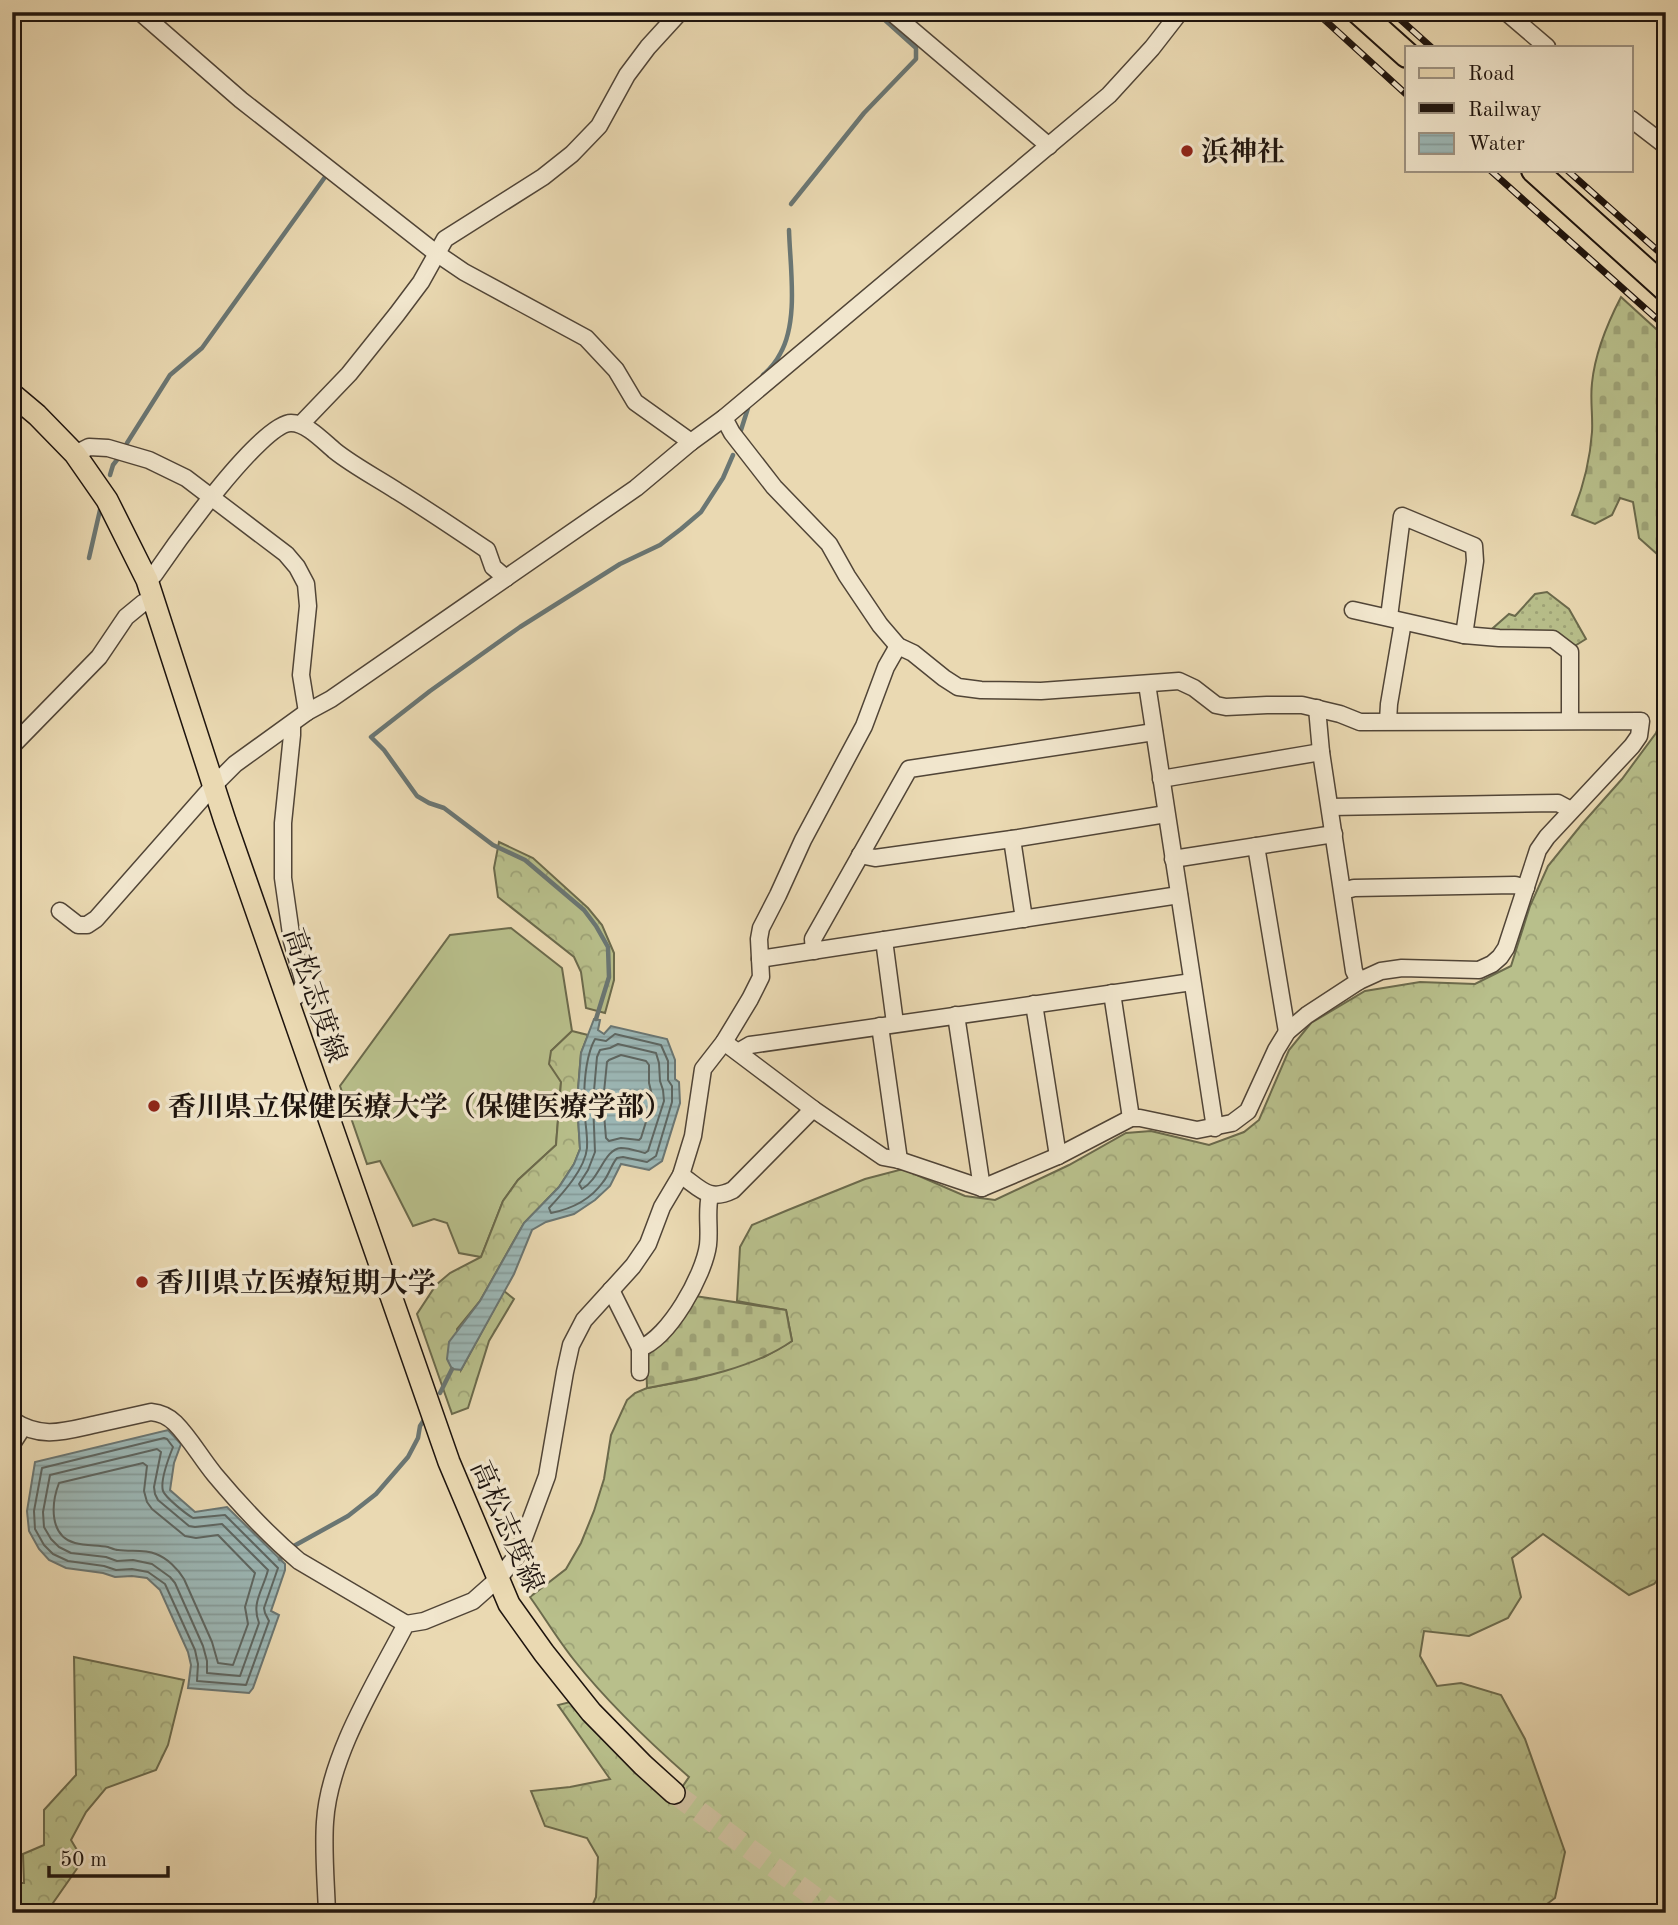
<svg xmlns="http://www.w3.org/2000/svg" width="1678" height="1925" font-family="'Old Standard TT','Noto Serif JP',serif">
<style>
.grass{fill:#b8bf8b;stroke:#6b6a4c;stroke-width:2}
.forest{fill:url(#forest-crowns);stroke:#6b6a4c;stroke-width:2}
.cemetery{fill:url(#cemetery-stones);stroke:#6b6a4c;stroke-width:2}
.park{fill:url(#park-dots);stroke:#6b6a4c;stroke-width:2}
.water{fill:url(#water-rules);stroke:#6a7673;stroke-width:2}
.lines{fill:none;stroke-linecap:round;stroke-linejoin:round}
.shore{stroke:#5d6662;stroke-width:2}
.stream{stroke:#6a7673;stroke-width:4.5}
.major-tunnel{stroke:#cbbb99;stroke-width:21;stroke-dasharray:21 10;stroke-linecap:butt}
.minor-casing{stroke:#514537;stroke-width:19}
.major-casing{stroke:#1e140e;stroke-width:24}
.highway-casing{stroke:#1e140e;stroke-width:28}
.minor{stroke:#f1e6cd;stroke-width:16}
.major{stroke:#ead9b2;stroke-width:21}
.highway{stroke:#ead9b2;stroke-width:24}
.rail-casing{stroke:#1e140e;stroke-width:7}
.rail{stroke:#f1e6cd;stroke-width:4.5;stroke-dasharray:13;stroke-linecap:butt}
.poi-dot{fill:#8f2418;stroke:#f1e6cd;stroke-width:2.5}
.labels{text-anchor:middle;stroke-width:7;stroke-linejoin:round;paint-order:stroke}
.poi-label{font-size:28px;font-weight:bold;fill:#1e140e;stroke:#f1e6cd;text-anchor:start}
.street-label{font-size:28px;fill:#1e140e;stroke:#f1e6cd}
</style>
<defs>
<pattern id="forest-crowns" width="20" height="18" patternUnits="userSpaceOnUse" patternTransform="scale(1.75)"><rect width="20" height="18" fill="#b8bf8b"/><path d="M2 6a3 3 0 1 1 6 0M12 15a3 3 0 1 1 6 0" fill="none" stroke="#9ea377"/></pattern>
<pattern id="cemetery-stones" width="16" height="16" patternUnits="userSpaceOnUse" patternTransform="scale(1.75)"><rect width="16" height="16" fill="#b8bf8b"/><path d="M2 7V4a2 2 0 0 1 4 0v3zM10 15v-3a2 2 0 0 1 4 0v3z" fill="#9ea377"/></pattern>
<pattern id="park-dots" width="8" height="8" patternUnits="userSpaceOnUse" patternTransform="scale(1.75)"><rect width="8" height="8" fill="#b8bf8b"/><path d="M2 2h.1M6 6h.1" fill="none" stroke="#9ea377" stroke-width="1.8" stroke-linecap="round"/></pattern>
<pattern id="water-rules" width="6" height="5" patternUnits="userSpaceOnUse" patternTransform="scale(1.75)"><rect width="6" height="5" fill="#9cb8b7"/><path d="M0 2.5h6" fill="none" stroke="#869d9c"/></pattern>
</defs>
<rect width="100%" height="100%" fill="#ead9b2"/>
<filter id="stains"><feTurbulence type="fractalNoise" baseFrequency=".00286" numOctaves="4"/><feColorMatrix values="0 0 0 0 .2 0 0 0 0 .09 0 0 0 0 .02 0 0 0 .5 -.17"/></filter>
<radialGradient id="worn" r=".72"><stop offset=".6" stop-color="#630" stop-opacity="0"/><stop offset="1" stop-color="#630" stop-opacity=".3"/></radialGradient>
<polygon class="grass" points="511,928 562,968 572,1031 551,1051 561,1082 556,1145 518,1180 503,1201 481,1257 459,1253 447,1223 434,1219 413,1226 380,1161 367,1164 340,1086 450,935"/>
<g class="forest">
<path d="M1666,705V1571L1654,1584L1629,1595L1543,1534L1512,1558L1521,1597L1508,1618L1469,1636L1424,1631L1420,1656L1437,1686L1461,1683L1501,1695L1525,1739L1565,1852L1555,1898L1535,1913H589L596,1897L598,1857L587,1838L545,1826L531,1791L570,1787L610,1779L558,1705L574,1701L674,1799L689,1777C648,1741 608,1703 574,1660C558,1640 545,1618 530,1597L566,1569L581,1543L594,1511L604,1479L611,1435L627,1400L635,1393L647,1388L696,1379L764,1357L792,1341L786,1310L737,1301L740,1247L752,1225L788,1210L865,1179L903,1169L965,1196L995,1200L1069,1165L1126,1133L1151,1131L1209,1145L1244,1132L1259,1120L1289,1050L1311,1023L1365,991L1420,982L1475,984L1511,966L1530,906L1548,866L1582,824L1622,779L1656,733Z"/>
<polygon points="499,842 533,858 588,908 602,925 614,953 614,980 605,1013 586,1008 581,972 574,957 498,897 494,868"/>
<polygon points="572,1031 588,1035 581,1053 577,1102 580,1149 574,1164 559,1187 524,1223 480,1301 457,1329 461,1370 504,1291 514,1299 489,1341 468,1408 452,1414 417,1314 436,1285 450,1273 481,1257 503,1201 518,1180 556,1145 561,1082 549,1064 551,1051"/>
<polygon points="74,1657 184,1680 168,1745 156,1770 106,1788 86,1812 71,1840 83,1860 46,1913 12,1913 12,1883 24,1883 23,1854 44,1845 44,1810 76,1775"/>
</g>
<g class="cemetery">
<path d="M1621,297L1666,338V562L1639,538L1633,502L1620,498L1612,515L1595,524L1572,515C1583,488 1590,461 1592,432C1593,416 1590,399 1592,383C1595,353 1607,324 1621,297Z"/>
<path d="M695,1296L786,1310L792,1341C752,1369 695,1379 647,1388L646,1356C671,1337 680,1324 695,1296Z"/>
</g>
<polygon class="park" points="1547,592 1569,609 1586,639 1573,647 1502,635 1493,628 1509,614 1515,616 1535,594"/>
<g class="water">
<polygon points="594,1019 600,1020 598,1030 604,1034 611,1026 667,1039 675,1060 675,1079 679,1082 680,1103 662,1161 649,1170 621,1164 610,1186 595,1200 574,1214 546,1222 532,1230 514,1274 461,1370 452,1369 447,1359 449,1342 480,1301 524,1223 559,1187 574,1164 580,1149 577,1102 581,1053"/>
<polygon points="168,1430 181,1444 174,1463 170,1490 195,1512 227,1507 285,1564 285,1570 271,1611 279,1615 253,1688 249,1693 188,1688 191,1665 188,1652 160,1590 147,1578 132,1576 115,1577 103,1573 66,1568 49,1560 39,1549 29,1531 27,1511 35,1462"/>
</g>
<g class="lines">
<g class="shore">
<path d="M615,1034L661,1045L668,1061V1080L672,1086V1102L656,1156L647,1162L623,1157L617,1158C611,1165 609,1175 603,1182C591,1199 571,1209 551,1213L549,1208C563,1193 585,1169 587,1148C588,1133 584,1118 584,1104C584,1083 585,1057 595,1039L606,1041Z"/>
<path d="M618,1044L656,1053L659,1063L660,1081L663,1090L664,1101L648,1151L645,1153C637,1151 629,1148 621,1148C604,1149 600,1179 582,1189L579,1184L588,1170L595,1152L593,1102L597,1057L600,1050L610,1048Z"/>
<polygon points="621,1055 646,1061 649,1065 649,1083 653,1099 641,1138 639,1140 621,1138 609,1141 606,1138 603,1102 607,1062 609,1060"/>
<path d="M164,1438L167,1439L173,1447C169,1457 160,1481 163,1491C166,1498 186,1514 193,1518L225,1515L278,1568L264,1608L265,1613L269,1621L246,1685L197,1681L198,1664L195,1650L165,1584L148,1572L132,1569L116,1570L104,1566L68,1561L53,1554L44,1545L35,1529L34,1511L42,1468Z"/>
<path d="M157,1449L161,1452L154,1487L155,1494L158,1500L189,1526L195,1527L222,1524L268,1570C263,1590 251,1603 259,1623L240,1676L207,1673V1661L203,1646L175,1583L170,1577L152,1564L133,1560L117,1561L106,1557L71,1553L59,1547L51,1539L44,1527L43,1512L50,1475Z"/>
<path d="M143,1463L147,1466L144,1491L147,1502L152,1509L185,1536L196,1538L218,1535L255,1573L245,1607L248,1624L233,1665L218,1663L212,1642L184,1579C178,1569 167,1558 156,1554C143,1549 131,1552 118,1550C115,1550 111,1548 108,1547C97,1545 86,1546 75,1543C49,1536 51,1504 59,1483Z"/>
</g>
<g class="stream">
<polyline points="791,204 864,113 916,59 916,48 876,12"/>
<path d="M763,375C770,369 776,362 780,354C799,321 790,267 789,230"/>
<polyline points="741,430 748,408"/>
<polyline points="127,443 170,375 202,348 325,177"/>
<polyline points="110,475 113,465 120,456"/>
<polyline points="89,558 100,510"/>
<polyline points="596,1019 609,977 608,947 596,926 584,910 525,860 493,845 444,808 429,803 417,796 384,750 371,737 430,691 520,627 620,564 660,545 681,529 701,512 723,478 733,455"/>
<polyline points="440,1393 452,1369"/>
<polyline points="280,1559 292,1547 348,1516 376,1494 408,1457 418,1438 420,1426 424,1420"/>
</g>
<polyline class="major-tunnel" points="674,1793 836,1913"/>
<defs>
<g id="minor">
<polyline points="140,12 241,100 436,253 464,272 586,338 616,370 635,402 691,442"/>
<polyline points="891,12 1049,146"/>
<polyline points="1506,12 1547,47"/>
<polyline points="1631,119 1666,146"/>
<polyline points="724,418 732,433 774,487 829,544 847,576 880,625 898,646 913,653 944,678 958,687 981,690 1041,691 1179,681 1194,688 1216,705 1226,707 1267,705 1302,705 1340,714 1360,722 1641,721 1639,736 1632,746 1547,837 1538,850 1506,948 1500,957 1492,964 1479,970 1402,968 1381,971 1359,981 1307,1015 1287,1032 1276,1050 1248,1111 1232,1123 1197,1130 1140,1118 1131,1118 1058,1156 982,1188 899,1160 883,1157 813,1109 724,1042"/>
<polyline points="301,424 349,374 397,314 421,282 445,239 543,177 572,154 599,126 627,75 648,47 680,12"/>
<polyline points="75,454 89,447 108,448 149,460 186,478 286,554 297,567 306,584 308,606 301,675 307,712"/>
<path d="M147,580L154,575C173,547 261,423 291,423C307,423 323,441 335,451C354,466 377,478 397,491C428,510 457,530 487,550L493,567L506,578"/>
<polyline points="1353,610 1464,635 1499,638 1553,639 1570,652 1570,720"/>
<polyline points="1389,617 1402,516 1474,546 1475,561 1464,635"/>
<polyline points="1147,684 1215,1128"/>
<polyline points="1317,708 1321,752 1354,971 1359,981"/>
<polyline points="1388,721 1389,704 1403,622"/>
<polyline points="12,746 99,657 126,617 143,603 155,601"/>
<polyline points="1161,779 1321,752"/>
<polyline points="1330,807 1558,803 1571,810"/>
<polyline points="1012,839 1024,919"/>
<polyline points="1256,846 1287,1032"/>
<polyline points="860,855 875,858 1012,839 1166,814"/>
<polyline points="1173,859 1334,834"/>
<polyline points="1343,891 1354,888 1515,885 1526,888"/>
<polyline points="60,911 78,925 87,925 96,919 214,785 235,764 307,712 331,699 636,488 691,442 724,418 1109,95 1152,48 1180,12"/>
<polyline points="884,940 895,1023"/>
<polyline points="814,951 813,939 909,769 1154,732"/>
<polyline points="760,959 1179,895"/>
<polyline points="1112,993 1131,1118"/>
<polyline points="289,1002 299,994 304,983 292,941 283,878 283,823 292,735 292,724"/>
<polyline points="1034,1004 1058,1156"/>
<polyline points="956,1015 982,1188"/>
<polyline points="880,1026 899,1160"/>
<polyline points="738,1052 750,1045 1192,982"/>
<path d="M681,1175C701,1189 709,1202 733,1190L813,1109"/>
<polyline points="611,1290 640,1348"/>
<path d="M640,1372V1348C669,1338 704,1275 708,1245C710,1228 706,1212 710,1195"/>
<path d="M12,1420C42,1440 65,1431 97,1424C115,1420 133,1416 151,1412C161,1413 168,1416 175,1423C190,1438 201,1458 215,1475C241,1506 268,1535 299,1561L406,1624"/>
<polyline points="12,1444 23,1427"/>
<path d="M327,1913C326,1883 323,1851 325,1822C329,1756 376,1682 406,1624L424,1621L473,1601L499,1578L518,1554L547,1476L565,1372L571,1345L584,1320L633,1266L648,1244L662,1207L681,1175L693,1136L703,1069L724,1042L750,999L761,977L759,939L761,928L778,895L803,840L864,726L886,667L898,646"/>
</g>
<polyline id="major" points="12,394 37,415 75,454 107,500 147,580 225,821 449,1462 509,1604 544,1653 591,1712 643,1765 674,1793"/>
<g id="highway">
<polyline points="1359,12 1407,55"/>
<polyline points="1534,170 1666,289"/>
</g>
</defs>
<use href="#minor" class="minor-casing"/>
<use href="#major" class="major-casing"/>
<use href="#highway" class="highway-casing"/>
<use href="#minor" class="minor"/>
<use href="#major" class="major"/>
<use href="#highway" class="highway"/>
<defs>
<g id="rail">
<polyline points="1316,12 1407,95"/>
<polyline points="1392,12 1431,47"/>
<polyline points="1490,170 1666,327"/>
<polyline points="1567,170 1666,258"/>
</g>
</defs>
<use href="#rail" class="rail-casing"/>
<use href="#rail" class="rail"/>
</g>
<g class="poi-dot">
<circle cx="1187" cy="151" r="7"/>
<circle cx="154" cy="1106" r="7"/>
<circle cx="142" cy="1282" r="7"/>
</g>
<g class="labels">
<g class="poi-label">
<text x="1201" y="161">浜神社</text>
<text x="168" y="1116">香川県立保健医療大学（保健医療学部）</text>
<text x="156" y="1292">香川県立医療短期大学</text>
</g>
<g class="street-label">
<text transform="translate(316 995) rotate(71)" y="10">高松志度線</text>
<text transform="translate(508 1526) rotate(66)" y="10">高松志度線</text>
</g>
</g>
<rect width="1678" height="1925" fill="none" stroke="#ead9b2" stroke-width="42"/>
<rect x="14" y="14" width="1650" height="1897" fill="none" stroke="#1e140e" stroke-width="3.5"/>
<rect x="21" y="21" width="1636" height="1883" fill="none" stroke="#1e140e" stroke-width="2"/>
<rect x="1405" y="46" width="228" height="126" fill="#f1e6cd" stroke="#9d9281" stroke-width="2"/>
<rect x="1419" y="68" width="35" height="10" fill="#ead9b2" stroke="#9d9281" stroke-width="2"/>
<text x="1468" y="80" font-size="21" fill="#1e140e">Road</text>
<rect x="1419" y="103" width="35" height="10" fill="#1e140e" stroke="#9d9281" stroke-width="2"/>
<text x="1468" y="116" font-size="21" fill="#1e140e">Railway</text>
<rect x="1419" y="133" width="35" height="21" fill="url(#water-rules)" stroke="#9d9281" stroke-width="2"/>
<text x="1468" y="150" font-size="21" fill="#1e140e">Water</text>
<path d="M49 1866v10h119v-10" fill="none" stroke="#1e140e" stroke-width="3.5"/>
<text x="60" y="1866" font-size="21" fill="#1e140e" stroke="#f1e6cd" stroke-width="5" paint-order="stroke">50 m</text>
<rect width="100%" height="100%" filter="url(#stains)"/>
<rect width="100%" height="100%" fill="url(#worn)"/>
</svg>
